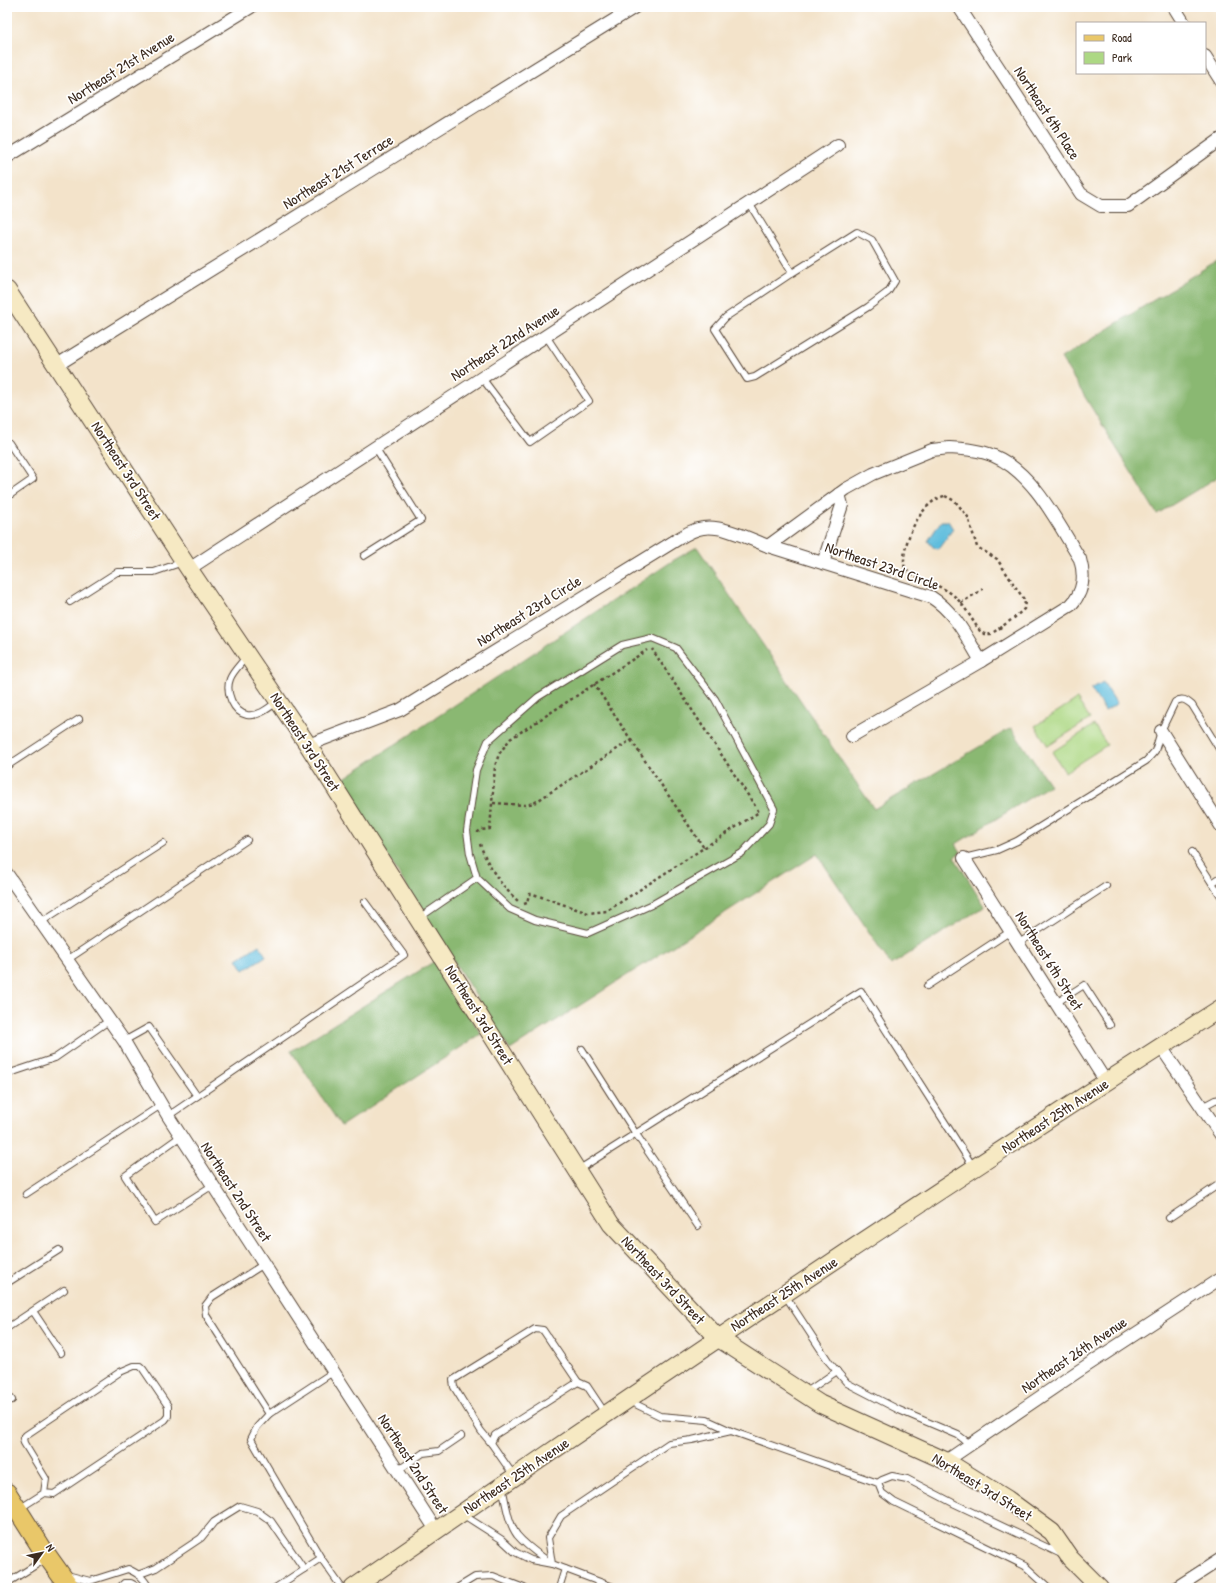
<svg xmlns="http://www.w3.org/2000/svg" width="1228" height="1595" font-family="'Patrick Hand',sans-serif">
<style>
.green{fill:#add884;stroke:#748151}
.forest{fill:#8ab872;stroke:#627148}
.water{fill:#5ebddd;stroke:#4c747e}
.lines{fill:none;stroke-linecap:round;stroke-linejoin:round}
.lane-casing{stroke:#574638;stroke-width:8}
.street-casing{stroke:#574638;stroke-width:14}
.secondary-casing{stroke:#574638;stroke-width:19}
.primary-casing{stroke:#574638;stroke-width:21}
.path{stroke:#574638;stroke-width:2.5;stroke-dasharray:3 3;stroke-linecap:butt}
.lane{stroke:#fff;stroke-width:6}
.street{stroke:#fff;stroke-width:12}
.secondary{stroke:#f6e9c3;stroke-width:17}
.primary{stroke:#e9c769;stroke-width:19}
.labels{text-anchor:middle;stroke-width:3.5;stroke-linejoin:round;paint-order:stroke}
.street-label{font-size:15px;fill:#3b2a1e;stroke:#fff}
</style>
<rect width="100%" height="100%" fill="#fff"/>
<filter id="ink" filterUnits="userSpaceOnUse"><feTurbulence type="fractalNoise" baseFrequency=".025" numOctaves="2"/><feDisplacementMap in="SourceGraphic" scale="8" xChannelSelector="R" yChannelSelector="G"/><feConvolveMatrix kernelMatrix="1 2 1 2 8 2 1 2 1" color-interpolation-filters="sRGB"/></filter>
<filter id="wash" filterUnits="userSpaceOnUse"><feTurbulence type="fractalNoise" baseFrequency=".012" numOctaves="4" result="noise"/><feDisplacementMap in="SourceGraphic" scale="16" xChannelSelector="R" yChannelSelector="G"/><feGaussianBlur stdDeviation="0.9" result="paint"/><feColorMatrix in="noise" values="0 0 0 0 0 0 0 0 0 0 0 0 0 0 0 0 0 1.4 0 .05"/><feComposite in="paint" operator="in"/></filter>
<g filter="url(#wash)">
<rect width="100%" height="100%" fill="#f3e3ca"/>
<g class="green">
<polygon points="1077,699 1090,719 1048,746 1035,726"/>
<polygon points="1094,725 1107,745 1065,772 1052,752"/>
</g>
<g class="forest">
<polygon points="1221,258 1221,475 1157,514 1061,358"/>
<polygon points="697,547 874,809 1011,728 1050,785 956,844 961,852 954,857 985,906 891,965 817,854 510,1050 340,781 674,560"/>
<polygon points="435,961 481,1034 341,1126 291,1051"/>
</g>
<g class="water">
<polygon points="941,521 948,521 953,529 939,548 937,549 933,547 928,541"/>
<polygon points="1103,682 1117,704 1105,711 1091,689"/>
<polygon points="259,945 266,956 244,970 237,959"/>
</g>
</g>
<g filter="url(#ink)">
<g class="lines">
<defs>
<g id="lane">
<polyline points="749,203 792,273 857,232 872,240 895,281 888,292 868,307 755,377 747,379 715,329 726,317 792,273"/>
<polyline points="482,378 530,442 589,401 546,336"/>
<polyline points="7,497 33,479 9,443"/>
<polyline points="364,556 421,520 375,447"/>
<polyline points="70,602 117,572 154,572 183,562"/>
<path d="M246,657C241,664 233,671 230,679C225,692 233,712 247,715C259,717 270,707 278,701"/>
<polyline points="7,766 79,719"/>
<polyline points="1192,852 1212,883"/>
<path d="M964,858L997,850L1017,841L1146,761L1155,751L1161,731L1175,702C1182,697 1186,700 1192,705L1221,752"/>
<polyline points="1221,877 1212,883 1221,896"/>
<polyline points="419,918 477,878 510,909 535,920 588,933 651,905 742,853 769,824 774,809 715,699 676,648 652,638 622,645 538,697 488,741 476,770 467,831 470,854 477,878"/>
<polyline points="41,922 163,843"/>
<polyline points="1019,943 1106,886"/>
<polyline points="67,960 247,840"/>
<polyline points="927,986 1011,931"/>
<polyline points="1056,1003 1084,985 1110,1025"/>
<polyline points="124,1041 149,1027 197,1096"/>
<polyline points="582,1049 636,1134 698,1226"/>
<polyline points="7,1074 55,1058 110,1020"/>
<polyline points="1202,1107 1215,1100 1221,1099"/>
<polyline points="168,1116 404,955 365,902"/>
<polyline points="181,1136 125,1176 155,1222 213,1185"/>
<polyline points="578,1170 861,991 974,1168"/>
<polyline points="26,1194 161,1105"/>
<polyline points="1169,1218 1221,1183"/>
<polyline points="264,1264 212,1297 205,1306 206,1315 269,1414"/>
<polyline points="7,1283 59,1250"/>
<polyline points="785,1295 829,1362 847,1383 899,1410 958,1435 970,1444"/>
<polyline points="33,1311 61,1353"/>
<polyline points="7,1328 64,1290"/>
<polyline points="7,1393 12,1400"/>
<polyline points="805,1393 837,1371"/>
<polyline points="629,1401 660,1416 707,1420 731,1431"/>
<polyline points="491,1443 481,1431 454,1387 453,1380 535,1329 543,1330 578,1382"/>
<polyline points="397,1471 423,1453 439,1451 461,1436"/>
<polyline points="514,1476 491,1443 495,1435 578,1382 587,1386 605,1413"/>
<polyline points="19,1509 44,1493 54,1494 165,1420 168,1416 168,1406 143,1369 140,1366 134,1366 120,1372 26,1435 23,1438 24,1443 46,1479 44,1493"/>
<path d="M462,1514L501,1539L515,1552L531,1560L552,1564C540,1555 527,1547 517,1535C508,1523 506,1503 502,1487"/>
<polyline points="321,1558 251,1439 257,1427 269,1414 333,1372"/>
<polyline points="140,1574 156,1568 201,1538 214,1522 240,1506 257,1511 271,1521 304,1569"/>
<path d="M67,1575L90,1581L128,1569C139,1574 144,1578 149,1588"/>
<polyline points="7,1583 47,1558"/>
<polyline points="119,1588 124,1583 131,1583 140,1588"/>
<polyline points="275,1588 321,1558 342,1588"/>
<polyline points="457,1588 475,1577 493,1576 524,1588"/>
<polyline points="559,1588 565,1569"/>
<polyline points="616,1588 552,1564 548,1538 561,1516 669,1443 692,1440 731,1431 878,1483"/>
<polyline points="1049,1588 1025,1566 894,1502 882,1493 878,1483 882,1480 892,1476 907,1479 955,1504 1061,1554"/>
</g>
<g id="street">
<polyline points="959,7 1081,194 1101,206 1128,206 1221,139"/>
<polyline points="1174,7 1184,23"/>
<polyline points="1205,56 1221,81"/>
<polyline points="7,157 251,7"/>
<polyline points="57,365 635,7"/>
<path d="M949,448C964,449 980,450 994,456C1034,473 1058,524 1080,559C1085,576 1084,591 1071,605L981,661C967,638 955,612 931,597L768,546L846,489L873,474L932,450Z"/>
<polyline points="823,563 842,505 839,494"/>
<polyline points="189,569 838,145"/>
<polyline points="1161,731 1221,826"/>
<polyline points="852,736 981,661"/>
<path d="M308,745L400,710L678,539C686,534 694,529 703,528C723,525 750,539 768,546"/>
<polyline points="964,858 1106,1082"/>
<polyline points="7,874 124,1041 168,1116 436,1530"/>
<polyline points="1161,1047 1221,1135"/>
<polyline points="946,1461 1077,1372 1221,1278"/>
<polyline points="1176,1588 1221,1559"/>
</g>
<g id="secondary">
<polyline points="7,290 189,569 308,745 611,1224 718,1338 820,1404 946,1461 1007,1499 1052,1532 1070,1558 1100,1588"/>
<path d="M353,1588C639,1390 928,1195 1221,1008"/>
</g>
<polyline id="primary" points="7,1493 43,1550 70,1588"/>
</defs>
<use href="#lane" class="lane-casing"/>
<use href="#street" class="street-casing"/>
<use href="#secondary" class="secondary-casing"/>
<use href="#primary" class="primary-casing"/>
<g class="path">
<path d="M945,496L955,501L968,517L977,547L997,559L1025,601L1024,609L1014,618L991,634H984L980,631C970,618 964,602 949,592C936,583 915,579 905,569C899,547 921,500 945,496Z"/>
<polyline points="961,603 983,589"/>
<polyline points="631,740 704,848"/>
<polyline points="493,803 525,805 534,803 631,740 594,684"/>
<polyline points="478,833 478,832 481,830 490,829 495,766 499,754 510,739 647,650"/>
<path d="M480,844C487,865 501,886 518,901"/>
<polyline points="524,904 527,903 529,894 533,894 588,913 607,911 759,812 652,649"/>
</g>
<use href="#lane" class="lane"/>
<use href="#street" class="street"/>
<use href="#secondary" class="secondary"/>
<use href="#primary" class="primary"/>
</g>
</g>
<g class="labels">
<g class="street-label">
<text transform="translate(121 68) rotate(-32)" y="5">Northeast 21st Avenue</text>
<text transform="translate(1047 113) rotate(57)" y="5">Northeast 6th Place</text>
<text transform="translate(338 172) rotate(-32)" y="5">Northeast 21st Terrace</text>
<text transform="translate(505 343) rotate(-33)" y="5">Northeast 22nd Avenue</text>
<text transform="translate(126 471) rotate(57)" y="5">Northeast 3rd Street</text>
<text transform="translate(882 566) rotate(19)" y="5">Northeast 23rd Circle</text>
<text transform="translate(529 611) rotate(-32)" y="5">Northeast 23rd Circle</text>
<text transform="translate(305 742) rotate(57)" y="5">Northeast 3rd Street</text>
<text transform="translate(1049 961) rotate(58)" y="5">Northeast 6th Street</text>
<text transform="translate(479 1015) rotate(58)" y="5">Northeast 3rd Street</text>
<text transform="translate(1055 1116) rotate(-33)" y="5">Northeast 25th Avenue</text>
<text transform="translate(236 1192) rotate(57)" y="5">Northeast 2nd Street</text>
<text transform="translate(663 1280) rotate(47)" y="5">Northeast 3rd Street</text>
<text transform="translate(784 1294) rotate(-33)" y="5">Northeast 25th Avenue</text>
<text transform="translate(1074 1355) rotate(-34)" y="5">Northeast 26th Avenue</text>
<text transform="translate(413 1464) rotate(57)" y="5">Northeast 2nd Street</text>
<text transform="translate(516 1476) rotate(-34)" y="5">Northeast 25th Avenue</text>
<text transform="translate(982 1487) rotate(32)" y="5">Northeast 3rd Street</text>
</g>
</g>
<rect width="1228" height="1595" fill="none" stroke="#fff" stroke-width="24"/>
<rect x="1076" y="22" width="130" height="52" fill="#ffffff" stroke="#b1aaa5"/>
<rect x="1084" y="35" width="20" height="6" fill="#e9c769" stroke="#b1aaa5"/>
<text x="1112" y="42" font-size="12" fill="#3b2a1e">Road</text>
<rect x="1084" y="52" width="20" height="12" fill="#add884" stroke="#b1aaa5"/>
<text x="1112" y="62" font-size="12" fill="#3b2a1e">Park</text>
<g transform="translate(42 1553) rotate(57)" stroke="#ffffff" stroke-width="3" paint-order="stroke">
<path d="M0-3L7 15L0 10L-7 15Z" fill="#3b2a1e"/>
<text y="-6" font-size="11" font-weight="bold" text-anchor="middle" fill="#3b2a1e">N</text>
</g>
</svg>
